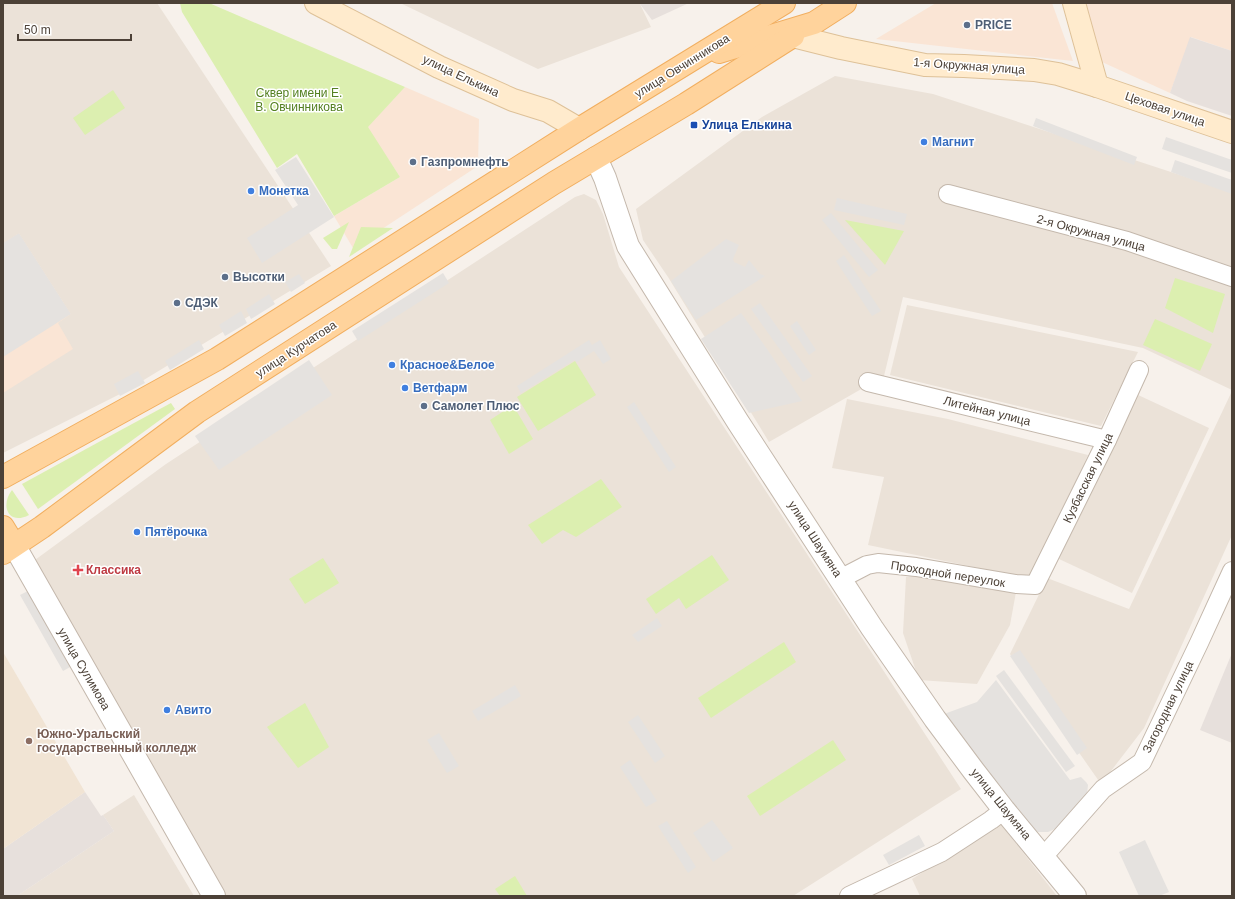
<svg xmlns="http://www.w3.org/2000/svg" width="1235" height="899" font-family="Arial,sans-serif">
<style>
.residential{fill:#ebe2d8}
.commercial{fill:#fae5d5}
.industrial{fill:#e7e0dc}
.education{fill:#f1e4d4}
.green{fill:#dcefb0}
.parking{fill:#e5e2df}
.lines{fill:none;stroke-linecap:round;stroke-linejoin:round}
.minor-casing{stroke:#c4b8ac;stroke-width:20}
.tertiary-casing{stroke:#c4b8ac;stroke-width:24}
.secondary-casing{stroke:#dec198;stroke-width:24}
.primary-casing{stroke:#f1ae5f;stroke-width:24}
.minor{stroke:#fff;stroke-width:18}
.tertiary{stroke:#fff;stroke-width:22}
.secondary{stroke:#ffebcd;stroke-width:22}
.primary{stroke:#ffd39c;stroke-width:22}
.service-dot{fill:#5c6f8a;stroke:#fff;stroke-width:1.5}
.transit-dot{fill:#1a4fb4;stroke:#fff;stroke-width:1.5}
.shop-dot{fill:#3f7fe0;stroke:#fff;stroke-width:1.5}
.health-dot{fill:#e0444e;stroke:#fff;stroke-width:1.5}
.education-dot{fill:#8d6e63;stroke:#fff;stroke-width:1.5}
.labels{text-anchor:middle;stroke-width:3;stroke-linejoin:round;paint-order:stroke}
.service-label{font-size:12px;font-weight:bold;fill:#4e5e75;stroke:#fff;text-anchor:start}
.street-label{font-size:12px;fill:#4c4137;stroke:#fff}
.park-label{font-size:12px;fill:#548021;stroke:#fff}
.transit-label{font-size:12px;font-weight:bold;fill:#164399;stroke:#fff;text-anchor:start}
.shop-label{font-size:12px;font-weight:bold;fill:#366cbe;stroke:#fff;text-anchor:start}
.health-label{font-size:12px;font-weight:bold;fill:#be3a42;stroke:#fff;text-anchor:start}
.education-label{font-size:12px;font-weight:bold;fill:#785e54;stroke:#fff;text-anchor:start}
</style>
<rect width="100%" height="100%" fill="#f7f1eb"/>
<g class="residential">
<polygon points="3,3 157,3 331,266 124,392 3,453"/>
<polygon points="400,3 641,3 640,4 651,27 538,69"/>
<polygon points="835,76 933,94 1232,192 1232,390 1143,348 903,297 884,376 769,442 668,277 643,240 636,209 762,117"/>
<polygon points="584,194 596,200 603,214 619,267 961,789 793,896 218,896 24,568 166,464 575,197"/>
<polygon points="907,305 1138,352 1101,426 890,375"/>
<polygon points="1232,391 1232,535 1144,728 1101,784 1010,654 1047,578 1129,609"/>
<polygon points="1136,394 1209,428 1132,593 1059,559"/>
<polygon points="847,399 948,419 1088,455 1031,579 868,545 884,477 832,468"/>
<polygon points="929,575 1016,592 1010,625 977,684 919,680 903,633 906,577"/>
<polygon points="134,795 194,896 17,896 114,831 103,815"/>
<polygon points="1000,823 1057,896 920,896 912,879"/>
</g>
<g class="commercial">
<polygon points="936,3 1052,3 1073,61 876,39"/>
<polygon points="1085,3 1232,3 1232,51 1191,37 1170,93 1102,62"/>
<polygon points="405,87 479,119 478,166 353,248 334,216 400,177 367,127"/>
<polygon points="19,233 71,314 58,323 73,349 3,393 3,243"/>
</g>
<g class="industrial">
<polygon points="641,3 689,3 652,20 640,4"/>
<polygon points="1190,37 1232,51 1232,116 1187,101 1170,93"/>
<polygon points="1232,653 1232,743 1200,730"/>
<polygon points="85,792 101,816 103,815 114,831 17,896 3,896 3,849"/>
</g>
<polygon class="education" points="3,652 85,792 3,849"/>
<g class="green">
<polygon points="180,3 209,3 405,87 368,127 400,177 334,216 297,154 277,168 182,12"/>
<polygon points="113,90 125,108 85,135 73,118"/>
<polygon points="845,220 904,231 885,265"/>
<polygon points="349,222 337,249 332,249 323,238"/>
<polygon points="361,227 393,228 349,257"/>
<polygon points="1175,278 1225,294 1213,333 1165,308"/>
<polygon points="1155,319 1212,344 1200,371 1143,345"/>
<polygon points="575,361 596,395 538,431 517,397"/>
<polygon points="171,403 175,409 38,509 22,484 97,443"/>
<polygon points="513,405 533,439 509,454 490,420"/>
<polygon points="601,479 622,507 576,537 563,530 542,544 528,525"/>
<path d="M12,490L29,515C8,526 0,505 12,490Z"/>
<polygon points="712,555 729,580 686,609 679,598 656,614 646,599"/>
<polygon points="323,558 339,583 305,604 289,579"/>
<polygon points="784,642 796,662 711,718 698,698"/>
<polygon points="305,703 329,747 298,768 267,727"/>
<polygon points="833,740 846,760 760,816 747,796"/>
<polygon points="515,876 527,896 500,896 495,889"/>
</g>
<g class="parking">
<polygon points="1036,118 1137,157 1134,165 1033,126"/>
<polygon points="1166,137 1232,160 1232,173 1162,149"/>
<polygon points="296,157 334,217 262,263 247,238 298,205 275,170"/>
<polygon points="1175,160 1232,180 1232,194 1171,172"/>
<polygon points="837,198 907,214 904,225 834,210"/>
<polygon points="831,213 878,270 869,277 822,220"/>
<polygon points="19,233 71,314 3,357 3,243"/>
<polygon points="726,239 739,245 733,259 734,262 745,267 749,260 760,274 765,276 696,320 671,281"/>
<polygon points="844,255 881,311 872,316 836,261"/>
<polygon points="443,273 449,283 358,341 352,331"/>
<polygon points="299,274 305,283 291,292 285,282"/>
<polygon points="269,294 275,304 251,319 246,309"/>
<polygon points="760,303 812,376 803,382 751,309"/>
<polygon points="241,311 247,323 225,336 219,325"/>
<polygon points="741,313 767,349 802,401 749,413 701,339"/>
<polygon points="797,321 816,350 809,355 790,326"/>
<polygon points="199,340 204,349 170,370 165,361"/>
<polygon points="589,340 592,345 600,340 611,359 603,364 594,351 577,362 574,360 521,393 517,386"/>
<polygon points="309,360 332,395 219,470 195,436"/>
<polygon points="138,371 145,383 120,396 114,384"/>
<polygon points="634,402 676,467 669,472 627,407"/>
<polygon points="30,590 72,666 63,671 20,595"/>
<polygon points="657,618 662,626 638,642 632,635"/>
<polygon points="1020,650 1087,748 1077,755 1010,656"/>
<polygon points="1004,670 1075,766 1066,772 996,676"/>
<polygon points="996,680 1070,780 1081,777 1086,782 1088,785 1087,794 1057,828 1048,832 1034,832 944,714 977,702"/>
<polygon points="515,685 521,696 478,721 472,711"/>
<polygon points="638,715 665,756 655,763 628,722"/>
<polygon points="439,733 459,766 447,773 427,740"/>
<polygon points="630,760 657,801 646,807 620,767"/>
<polygon points="712,820 733,848 713,862 693,833"/>
<polygon points="667,821 696,867 688,873 658,826"/>
<polygon points="919,835 925,846 889,865 883,855"/>
<polygon points="1145,840 1169,892 1159,896 1139,896 1119,852"/>
</g>
<g class="lines">
<defs>
<g id="minor">
<polyline points="948,194 1127,241 1232,277"/>
<polyline points="868,382 1107,440"/>
<polyline points="840,579 867,565 878,563 916,567 1016,584 1035,585 1107,440 1139,370"/>
<polyline points="1043,857 1103,789 1142,762 1199,643 1232,571"/>
<polyline points="849,896 942,852 991,820 1004,810"/>
</g>
<g id="tertiary">
<polyline points="596,158 605,178 628,246 738,422 872,628 935,719 973,770 1004,810 1075,896"/>
<polyline points="14,545 214,896"/>
</g>
<g id="secondary">
<polyline points="316,3 439,67 513,100 548,111 579,129"/>
<polyline points="1074,3 1097,86"/>
<polyline points="793,36 841,48 925,65 964,66 1034,70 1058,74 1097,86 1232,132"/>
</g>
<g id="primary">
<polyline points="719,52 814,23 845,3"/>
<polyline points="3,477 217,359 579,129 784,3"/>
<polyline points="3,527 14,545"/>
<polyline points="3,553 42,527 197,412 554,183 686,104 793,36"/>
</g>
</defs>
<use href="#minor" class="minor-casing"/>
<use href="#tertiary" class="tertiary-casing"/>
<use href="#secondary" class="secondary-casing"/>
<use href="#primary" class="primary-casing"/>
<use href="#minor" class="minor"/>
<use href="#tertiary" class="tertiary"/>
<use href="#secondary" class="secondary"/>
<use href="#primary" class="primary"/>
</g>
<g class="service-dot">
<circle cx="967" cy="25" r="4"/>
<circle cx="413" cy="162" r="4"/>
<circle cx="225" cy="277" r="4"/>
<circle cx="177" cy="303" r="4"/>
<circle cx="424" cy="406" r="4"/>
</g>
<rect class="transit-dot" x="690" y="121" width="8" height="8" rx="2"/>
<g class="shop-dot">
<circle cx="924" cy="142" r="4"/>
<circle cx="251" cy="191" r="4"/>
<circle cx="392" cy="365" r="4"/>
<circle cx="405" cy="388" r="4"/>
<circle cx="137" cy="532" r="4"/>
<circle cx="167" cy="710" r="4"/>
</g>
<path class="health-dot" d="M76 564h4v4h4v4h-4v4h-4v-4h-4v-4h4z"/>
<circle class="education-dot" cx="29" cy="741" r="4"/>
<g class="labels">
<g class="service-label">
<text x="975" y="29">PRICE</text>
<text x="421" y="166">Газпромнефть</text>
<text x="233" y="281">Высотки</text>
<text x="185" y="307">СДЭК</text>
<text x="432" y="410">Самолет Плюс</text>
</g>
<g class="street-label">
<text transform="translate(682 66) rotate(-32)" y="4">улица Овчинникова</text>
<text transform="translate(969 66) rotate(4)" y="4">1-я Окружная улица</text>
<text transform="translate(461 76) rotate(25)" y="4">улица Елькина</text>
<text transform="translate(1165 109) rotate(19)" y="4">Цеховая улица</text>
<text transform="translate(1091 233) rotate(15)" y="4">2-я Окружная улица</text>
<text transform="translate(296 349) rotate(-33)" y="4">улица Курчатова</text>
<text transform="translate(987 411) rotate(14)" y="4">Литейная улица</text>
<text transform="translate(1088 478) rotate(-64)" y="4">Кузбасская улица</text>
<text transform="translate(815 539) rotate(57)" y="4">улица Шаумяна</text>
<text transform="translate(948 574) rotate(9)" y="4">Проходной переулок</text>
<text transform="translate(84 669) rotate(60)" y="4">улица Сулимова</text>
<text transform="translate(1168 707) rotate(-64)" y="4">Загородная улица</text>
<text transform="translate(1001 804) rotate(51)" y="4">улица Шаумяна</text>
</g>
<g class="park-label">
<text x="299" y="97">Сквер имени Е.<tspan x="299" dy="14">В. Овчинникова</tspan></text>
</g>
<g class="transit-label">
<text x="702" y="129">Улица Елькина</text>
</g>
<g class="shop-label">
<text x="932" y="146">Магнит</text>
<text x="259" y="195">Монетка</text>
<text x="400" y="369">Красное&amp;Белое</text>
<text x="413" y="392">Ветфарм</text>
<text x="145" y="536">Пятёрочка</text>
<text x="175" y="714">Авито</text>
</g>
<g class="health-label">
<text x="86" y="574">Классика</text>
</g>
<g class="education-label">
<text x="37" y="738">Южно-Уральский<tspan x="37" dy="14">государственный колледж</tspan></text>
</g>
</g>
<rect width="1235" height="899" fill="none" stroke="#4c4137" stroke-width="8"/>
<path d="M18 34v6h113v-6" fill="none" stroke="#4c4137" stroke-width="2"/>
<text x="24" y="34" font-size="12" fill="#4c4137" stroke="#ffffff" stroke-width="3" paint-order="stroke">50 m</text>
</svg>
